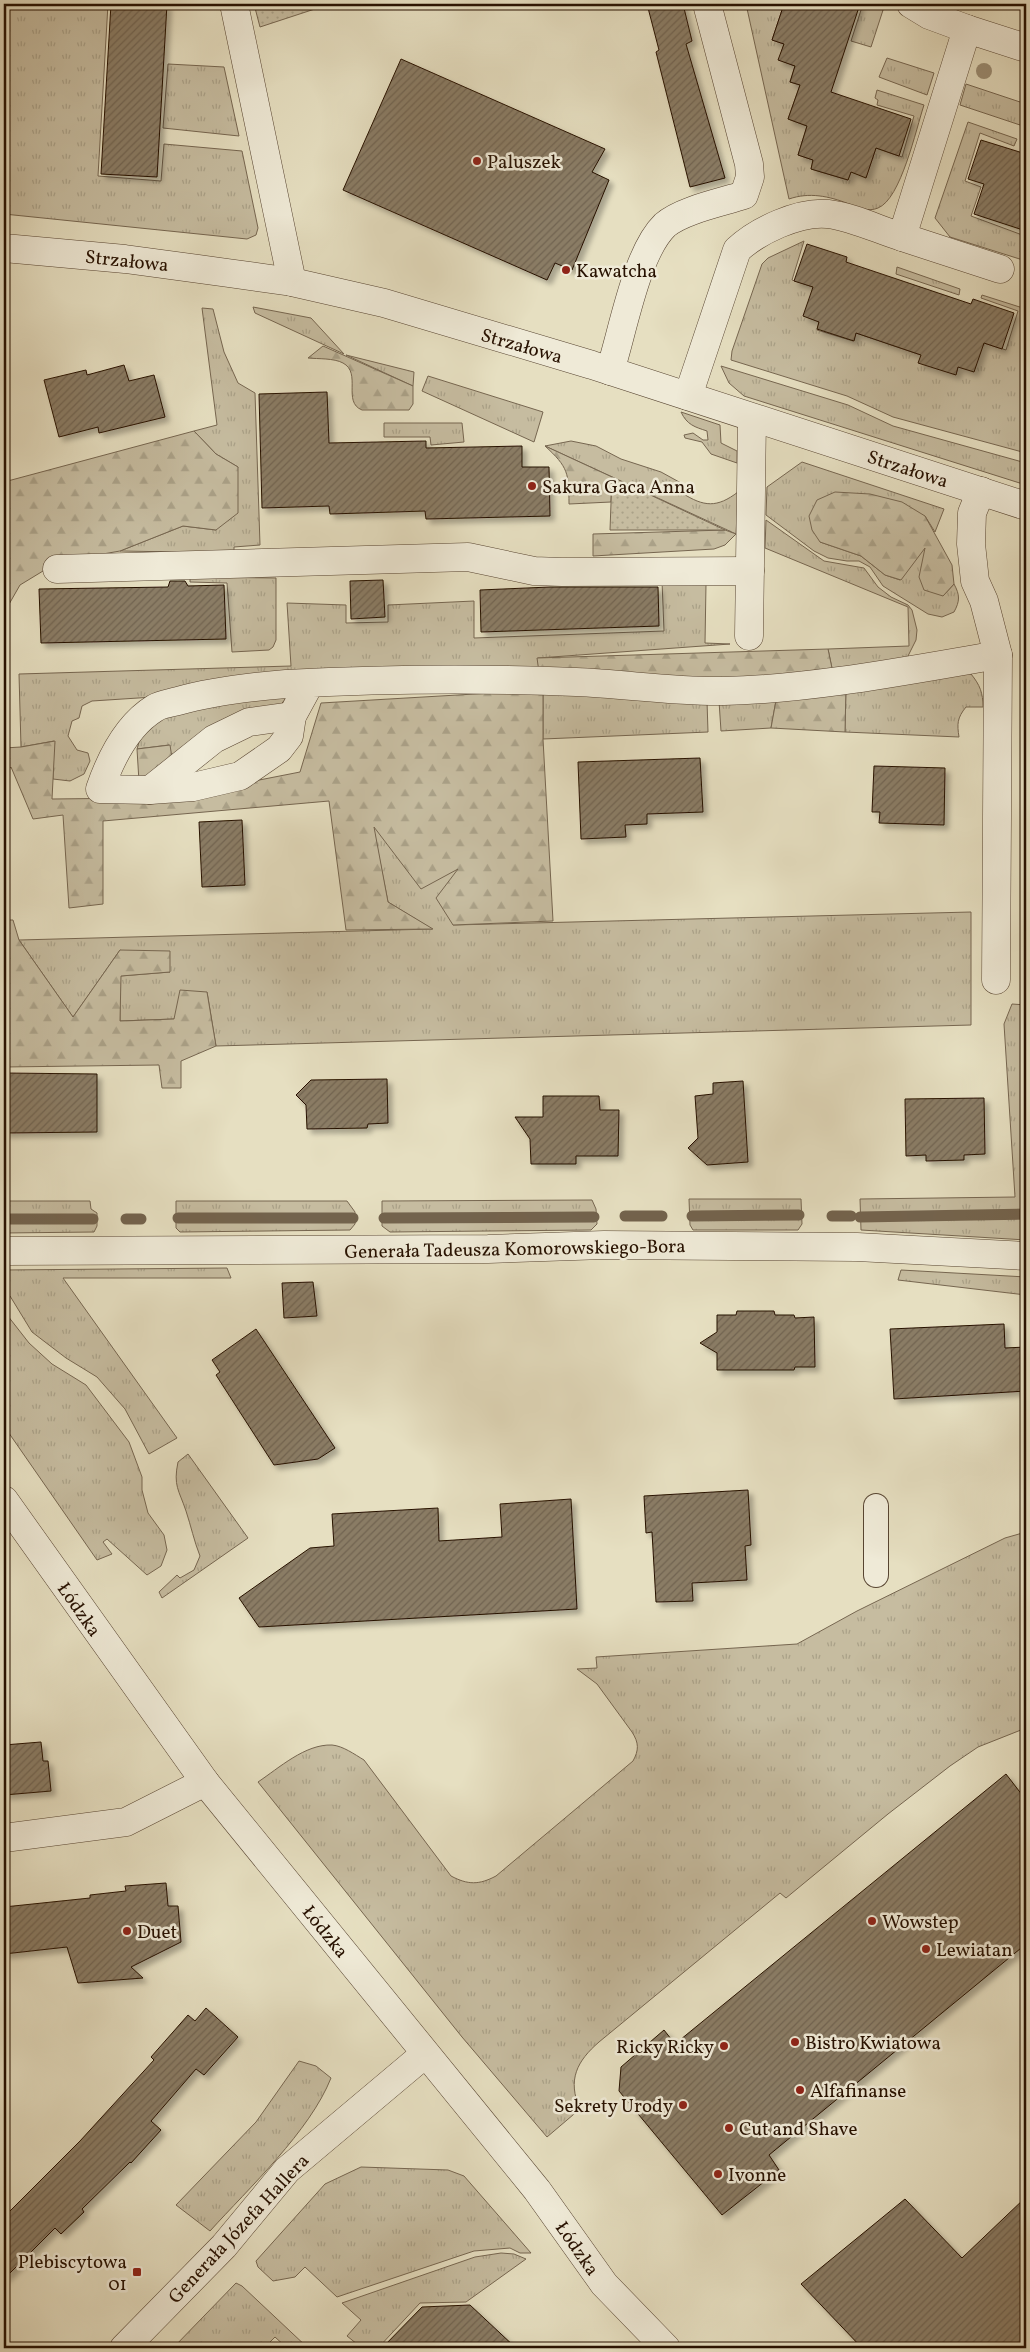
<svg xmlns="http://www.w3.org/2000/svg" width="1030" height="2352" font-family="Vollkorn,serif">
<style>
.grass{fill:url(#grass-tufts);stroke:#766650}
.forest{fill:url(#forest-firs);stroke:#766650}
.park{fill:url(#park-dots);stroke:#766650}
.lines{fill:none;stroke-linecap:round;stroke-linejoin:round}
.stream{stroke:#73634d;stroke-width:11}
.building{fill:url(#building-hatch);stroke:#271101;filter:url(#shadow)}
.service-casing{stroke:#574431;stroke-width:26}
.minor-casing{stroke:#574431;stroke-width:29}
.tertiary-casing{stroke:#574431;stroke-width:29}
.service{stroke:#efead7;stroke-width:24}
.minor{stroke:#efead7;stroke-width:28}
.tertiary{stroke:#efead7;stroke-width:28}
.tree{fill:#9c8f76}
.poi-dot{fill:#8f2418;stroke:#efead7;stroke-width:2}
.labels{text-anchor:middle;stroke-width:5;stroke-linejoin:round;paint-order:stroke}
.poi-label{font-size:19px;fill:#271101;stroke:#efead7;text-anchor:start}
.street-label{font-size:19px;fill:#271101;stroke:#efead7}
</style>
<defs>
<pattern id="grass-tufts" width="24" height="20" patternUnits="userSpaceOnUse" patternTransform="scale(1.25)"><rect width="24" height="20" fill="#c6bca0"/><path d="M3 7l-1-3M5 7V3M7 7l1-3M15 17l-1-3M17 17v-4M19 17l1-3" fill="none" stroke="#aaa188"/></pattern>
<pattern id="forest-firs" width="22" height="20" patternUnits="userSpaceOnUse" patternTransform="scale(1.25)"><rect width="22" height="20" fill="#c6bca0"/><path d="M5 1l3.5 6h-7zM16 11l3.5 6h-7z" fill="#aaa188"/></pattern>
<pattern id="park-dots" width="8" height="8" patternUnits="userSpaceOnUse" patternTransform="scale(1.25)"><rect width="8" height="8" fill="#c6bca0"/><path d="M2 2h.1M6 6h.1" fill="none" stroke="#aaa188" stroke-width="1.8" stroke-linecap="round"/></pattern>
<pattern id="building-hatch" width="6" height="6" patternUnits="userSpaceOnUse" patternTransform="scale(1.25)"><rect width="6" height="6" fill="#8a7c65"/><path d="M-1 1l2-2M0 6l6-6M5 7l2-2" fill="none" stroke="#716451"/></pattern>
<filter id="shadow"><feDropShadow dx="4.5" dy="4.5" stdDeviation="2.5" flood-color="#0004"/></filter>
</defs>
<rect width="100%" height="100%" fill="#e6dfc1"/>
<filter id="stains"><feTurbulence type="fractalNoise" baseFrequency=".004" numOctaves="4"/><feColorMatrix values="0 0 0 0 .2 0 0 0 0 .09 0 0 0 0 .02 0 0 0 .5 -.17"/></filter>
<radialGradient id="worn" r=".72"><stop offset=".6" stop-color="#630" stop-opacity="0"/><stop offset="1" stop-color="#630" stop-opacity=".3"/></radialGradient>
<g class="grass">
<polygon points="4,4 108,4 98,176 161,181 164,144 242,151 258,228 256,235 247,239 4,214"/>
<path d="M746,4H784L772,40L784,44L779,60L795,66L790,82L800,85L788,119L807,126L798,155L813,160L811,169L848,180L851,172L866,177L876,148L902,157L914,116L877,105L878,100L875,98L877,90L924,105C916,129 901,199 878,208C869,212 858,208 849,204C829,196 809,192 789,199Z"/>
<polygon points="855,4 885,4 871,47 851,41 862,7"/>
<polygon points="887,58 934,73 927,95 879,77"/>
<polygon points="168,64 224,67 239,136 163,128"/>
<polygon points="966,84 1026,104 1026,127 960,105"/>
<polygon points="968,122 1017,139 1014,146 980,133 965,181 981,187 971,216 1025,236 1020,252 1026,254 1026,261 950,237 935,218"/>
<polygon points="804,241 792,280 813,287 819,322 817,330 853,341 856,333 921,355 956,374 958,367 984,343 1006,350 1018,311 981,298 982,295 1026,309 1026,453 893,417 847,396 731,360 732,351 762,264 768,258"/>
<polygon points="897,267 960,289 959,295 896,274"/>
<polygon points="253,307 311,318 344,354 255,313"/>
<polygon points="202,308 213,309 224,352 238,383 255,393 260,545 234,547 234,553 120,551 183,526 216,530 238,467 216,454 194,431 217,425"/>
<polygon points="346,355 414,372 413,386"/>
<polygon points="721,366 848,405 893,426 1026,463 1026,485 744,396 729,383"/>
<polygon points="428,376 543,412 534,442 422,391"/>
<path d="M681,412L720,425L721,443L737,451V463L711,454L702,442L685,438L684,435L693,433L703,440H708L707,431C695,427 687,425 681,412Z"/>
<polygon points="384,423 462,423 464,442 431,445 430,437 384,437"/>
<path d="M571,441L596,446L621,459L661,472L681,483L682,493C704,507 717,508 738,492L736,534L545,446Z"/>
<path d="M802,462L944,509L935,532L925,516L820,542L861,556L885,575L900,580L925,547L943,596L954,584C960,595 960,601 954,612L942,617L928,614L883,586L870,567L859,561H847L828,558L814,551L766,515L767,487Z"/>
<polygon points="766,520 824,561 864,568 878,587 891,597 908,605 912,610 917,630 916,640 906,660 833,673 828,649 909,646 908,607 765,548"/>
<polygon points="190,577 276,578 276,640 273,647 269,650 232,652 227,583 190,582"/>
<polygon points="662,581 706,584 705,643 730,644 538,658 539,672 92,701 82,706 79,718 72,721 68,736 77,750 88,753 90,761 84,774 70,781 53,779 54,741 21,747 19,674 291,666 287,603 346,605 346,623 388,622 388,605 474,601 474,638 664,631"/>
<path d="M953,670L971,674C980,685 983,693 983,707H966C957,718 957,724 959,737L845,732L846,686Z"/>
<polygon points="543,690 707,701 708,732 543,739"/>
<polygon points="290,693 279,707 238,715 171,755 169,745 137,749 141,735 161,718 220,699"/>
<polygon points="777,695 771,728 721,731 719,701"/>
<polygon points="373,826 459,868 453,925 971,912 971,1025 216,1046 207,992 174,1019 120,1021 120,976 170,972 120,950 73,1017 19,940 432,929 388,902"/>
<polygon points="1012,1004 1026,1005 1026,1240 861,1230 860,1199 1015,1197 1004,1024"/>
<polygon points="689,1199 801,1199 802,1224 798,1230 693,1230 690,1225"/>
<polygon points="592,1200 596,1209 597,1224 591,1230 390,1232 382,1226 382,1201"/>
<polygon points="4,1201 90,1201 91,1209 97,1213 97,1226 94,1232 4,1233"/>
<polygon points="176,1201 347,1201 355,1212 355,1224 350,1230 180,1232 176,1228"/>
<polygon points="227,1268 231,1278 63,1278 177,1438 149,1454 125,1409 97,1377 66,1358 32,1332 10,1296 4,1299 4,1270"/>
<polygon points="901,1270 1026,1277 1026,1295 898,1280"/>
<polygon points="4,1311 29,1343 52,1364 86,1385 129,1442 142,1477 142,1490 148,1513 164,1535 167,1550 161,1566 147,1575 107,1539 103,1542 112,1554 97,1560 4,1426"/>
<path d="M188,1454L248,1538L162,1598L159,1592L177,1575L180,1578L194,1570L200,1556C194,1541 191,1526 186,1511C179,1490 173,1486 178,1462Z"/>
<path d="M1026,1532V1728L978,1747L950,1766L888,1814L786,1898L780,1893L599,2042C577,2061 567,2080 580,2109L547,2137L462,2037L258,1782C279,1768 305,1744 332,1745C343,1746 354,1754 364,1760L451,1876C468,1885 479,1885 496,1876L633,1761C639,1750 639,1743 632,1732L597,1684L577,1669L597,1668L596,1657L797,1644L857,1611L1005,1538Z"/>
<path d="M299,2061L316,2066L331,2078C310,2131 249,2188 210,2231L176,2205L256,2122Z"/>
<polygon points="361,2167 448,2170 464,2176 531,2253 520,2253 510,2248 474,2251 337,2297 305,2267 295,2277 273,2281 258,2267 256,2261 325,2184"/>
<polygon points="501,2253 514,2254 526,2259 466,2302 420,2303 378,2348 362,2348 347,2336 361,2320 342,2303 475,2257"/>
<polygon points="236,2283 242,2286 308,2348 287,2348 275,2337 264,2348 173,2348"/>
</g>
<g class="forest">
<path d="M323,346L413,386V404L409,410H362C342,402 362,373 343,363C334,358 318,359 308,358Z"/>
<polygon points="194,431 216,454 238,467 238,513 216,530 183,526 120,551 74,559 43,571 20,585 4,613 4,482"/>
<path d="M545,446L612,477L611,502L569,504C569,473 568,467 545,446Z"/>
<polygon points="835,492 870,494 902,502 925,516 952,565 954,584 943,596 924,590 919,577 925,548 901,580 885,575 861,556 820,542 812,530 809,516 817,500"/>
<polygon points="725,530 736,534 725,545 714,549 593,556 593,534"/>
<polygon points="828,649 833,673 772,680 539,672 537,658"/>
<polygon points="846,686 845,732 771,728 777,695"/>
<polygon points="543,690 543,739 553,921 453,925 436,898 458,869 421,889 374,827 388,902 433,929 346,930 329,801 103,821 103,904 69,908 63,815 33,819 11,767 4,775 4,748 21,747 55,741 52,799 140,798 137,749 170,745 178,796 300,772 321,703"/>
<polygon points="4,920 13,920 19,940 73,1017 120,950 170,951 170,972 121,976 120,1021 174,1019 180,990 207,992 216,1046 181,1061 181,1088 162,1088 159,1065 4,1067"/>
</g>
<g class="park">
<polygon points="254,4 330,4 260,27"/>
<polygon points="612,477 725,530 610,530"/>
</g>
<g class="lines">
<g class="stream">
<polyline points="625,1216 662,1216"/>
<polyline points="692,1216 799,1215"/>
<polyline points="832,1216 851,1216"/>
<polyline points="860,1217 1026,1214"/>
<polyline points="178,1218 353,1218"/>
<polyline points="384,1218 594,1217"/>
<polyline points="4,1219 93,1219"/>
<polyline points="126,1219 141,1219"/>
</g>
</g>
<g class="building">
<polygon points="111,4 167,4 157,177 101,174"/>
<polygon points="647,4 683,4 692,41 686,44 725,178 690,187 656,52 659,50"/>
<polygon points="784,4 860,4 831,92 911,119 899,156 876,148 866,178 851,172 848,180 811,169 813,160 798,155 807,126 788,119 800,85 790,82 795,66 778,60 784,44 772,40"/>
<polygon points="401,59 605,149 592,172 609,180 572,270 555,263 547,280 343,190"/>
<polygon points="981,140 1026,154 1026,231 974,214 984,184 968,179"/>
<polygon points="807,244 847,257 846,262 971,304 973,299 1014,313 1002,349 984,343 974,372 958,367 956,375 918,363 921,355 856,333 854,341 817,329 819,322 803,316 813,287 794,281"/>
<polygon points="124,365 129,381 154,375 165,417 99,433 98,427 59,437 44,380 86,370 87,375"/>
<polygon points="327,392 329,443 426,441 426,448 522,446 522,467 549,467 550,516 426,519 425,511 330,514 329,506 262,508 259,394"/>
<polygon points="383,580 385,617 351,619 350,581"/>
<polygon points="170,581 185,581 188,586 224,585 226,639 41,643 39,589 168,587"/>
<polygon points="550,587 658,587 659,626 481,632 480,590"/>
<polygon points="700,758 703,812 647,814 647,824 625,825 626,837 581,839 578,762"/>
<polygon points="874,766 945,768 944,825 879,823 880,812 872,812"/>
<polygon points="242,820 245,885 202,887 199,822"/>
<polygon points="4,1073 97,1074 97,1132 4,1133"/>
<polygon points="387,1079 388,1123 368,1124 367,1128 307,1129 306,1105 296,1095 311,1080"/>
<polygon points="743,1081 748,1162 707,1165 688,1148 698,1138 695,1096 713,1094 713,1083"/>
<polygon points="543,1096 599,1096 600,1110 619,1110 618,1156 576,1156 576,1164 531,1164 530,1139 515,1117 543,1117"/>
<polygon points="984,1098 985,1154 964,1155 964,1160 926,1161 926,1155 906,1156 905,1099"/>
<polygon points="313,1282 317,1316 284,1318 282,1283"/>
<polygon points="737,1311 774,1311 775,1315 794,1315 795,1318 814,1317 815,1367 795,1367 794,1370 717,1370 717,1353 700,1343 717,1332 717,1315 736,1315"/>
<polygon points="1004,1324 1005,1348 1026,1347 1026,1391 894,1399 890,1329"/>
<polygon points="256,1329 335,1448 318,1459 274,1465 216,1375 220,1372 212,1360"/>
<polygon points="748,1490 751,1545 745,1546 747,1580 692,1583 693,1601 656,1602 652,1532 646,1533 644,1496"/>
<polygon points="571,1499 577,1609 259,1627 239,1598 310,1548 334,1546 332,1514 438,1508 439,1541 502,1537 500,1504"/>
<polygon points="41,1742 43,1761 48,1761 51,1791 4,1795 4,1745"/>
<polygon points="1006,1774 1026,1800 1026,1944 769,2155 779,2170 722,2215 619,2091 621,2067 664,2030 675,2044"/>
<polygon points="166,1883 168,1906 178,1906 181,1942 131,1967 143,1978 78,1983 67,1947 4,1954 4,1907 90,1898 90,1895 126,1891 125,1886"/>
<polygon points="206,2008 238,2037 204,2075 196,2069 151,2121 161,2130 131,2163 130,2162 82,2209 84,2212 61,2234 55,2228 4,2279 4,2217 80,2141 154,2060 151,2057 188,2015 195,2021"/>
<polygon points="1026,2197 1026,2348 862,2348 801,2284 905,2199 962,2258"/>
<polygon points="470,2305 516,2348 382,2348 422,2307"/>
</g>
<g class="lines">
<defs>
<polyline id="service" points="876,1575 876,1506"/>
<g id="minor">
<polyline points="234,4 292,282"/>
<polyline points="911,4 929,15 967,29"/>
<polyline points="902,237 1000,269"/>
<polyline points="4,248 125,259 228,273 292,282 384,303 592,365 1026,506"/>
<path d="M610,371C623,331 636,253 665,225C682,210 723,202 744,195L750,177L749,164L707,4"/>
<path d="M688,396L737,250C757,231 799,211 828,214C853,217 879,230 902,237L967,29L1026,48"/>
<polyline points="981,491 972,513 971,544 975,581 984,601 998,655 996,980"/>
<polyline points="57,569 468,557 534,571 562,572 750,571"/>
<polyline points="749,636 752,418"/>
<path d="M310,683L292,716L289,736L279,749L240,776L193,787L150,790L100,789C110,760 127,725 155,708C161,704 171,703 178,701C213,691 249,687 286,684C382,679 480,678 576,682C626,684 674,692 724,691C814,689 909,670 998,655"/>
<polyline points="150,790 214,739 249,722 292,716"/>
<polyline points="4,1251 488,1249 604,1245 857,1247 1026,1256"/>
<polyline points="4,1838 126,1822 205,1782"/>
</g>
<g id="tertiary">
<polyline points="4,1500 205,1782 537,2190 604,2284 666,2348"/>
<polyline points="124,2348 224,2246 287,2170 425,2054"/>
</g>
</defs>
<use href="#service" class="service-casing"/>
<use href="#minor" class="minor-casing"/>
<use href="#tertiary" class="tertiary-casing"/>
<use href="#service" class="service"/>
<use href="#minor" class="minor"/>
<use href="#tertiary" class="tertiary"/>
</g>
<circle class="tree" cx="984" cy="71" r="8"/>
<g class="poi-dot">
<circle cx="477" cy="161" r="5"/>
<circle cx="566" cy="270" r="5"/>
<circle cx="532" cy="486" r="5"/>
<circle cx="872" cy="1921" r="5"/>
<circle cx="127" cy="1931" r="5"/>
<circle cx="926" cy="1949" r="5"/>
<circle cx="795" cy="2042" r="5"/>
<circle cx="724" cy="2046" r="5"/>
<circle cx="800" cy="2090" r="5"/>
<circle cx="683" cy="2105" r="5"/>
<circle cx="729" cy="2128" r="5"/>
<circle cx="718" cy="2174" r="5"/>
<rect x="132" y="2267" width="10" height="10" rx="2.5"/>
</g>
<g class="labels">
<g class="poi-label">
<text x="487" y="168">Paluszek</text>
<text x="576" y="277">Kawatcha</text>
<text x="542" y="493">Sakura Gaca Anna</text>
<text x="882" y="1928">Wowstep</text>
<text x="137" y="1938">Duet</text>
<text x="936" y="1956">Lewiatan</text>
<text x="805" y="2049">Bistro Kwiatowa</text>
<text x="714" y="2053" text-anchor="end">Ricky Ricky</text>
<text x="810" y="2097">Alfafinanse</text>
<text x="673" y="2112" text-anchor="end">Sekrety Urody</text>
<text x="739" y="2135">Cut and Shave</text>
<text x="728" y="2181">Ivonne</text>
<text x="127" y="2268" text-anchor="end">Plebiscytowa<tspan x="127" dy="22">01</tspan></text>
</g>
<g class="street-label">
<text transform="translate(127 260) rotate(6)" y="7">Strzałowa</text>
<text transform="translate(522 345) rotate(16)" y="7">Strzałowa</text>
<text transform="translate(908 468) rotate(18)" y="7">Strzałowa</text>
<text transform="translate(515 1248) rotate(-1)" y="7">Generała Tadeusza Komorowskiego-Bora</text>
<text transform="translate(80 1609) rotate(55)" y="7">Łódzka</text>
<text transform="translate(326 1931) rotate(51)" y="7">Łódzka</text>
<text transform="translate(238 2228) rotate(-47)" y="7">Generała Józefa Hallera</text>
<text transform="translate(578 2248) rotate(55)" y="7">Łódzka</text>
</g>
</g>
<rect width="1030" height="2352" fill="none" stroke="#e6dfc1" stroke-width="20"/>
<rect x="5" y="5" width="1020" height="2342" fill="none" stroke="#271101" stroke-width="2.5"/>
<rect x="10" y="10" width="1010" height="2332" fill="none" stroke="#271101"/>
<rect width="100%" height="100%" filter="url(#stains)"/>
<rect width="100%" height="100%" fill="url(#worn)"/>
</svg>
